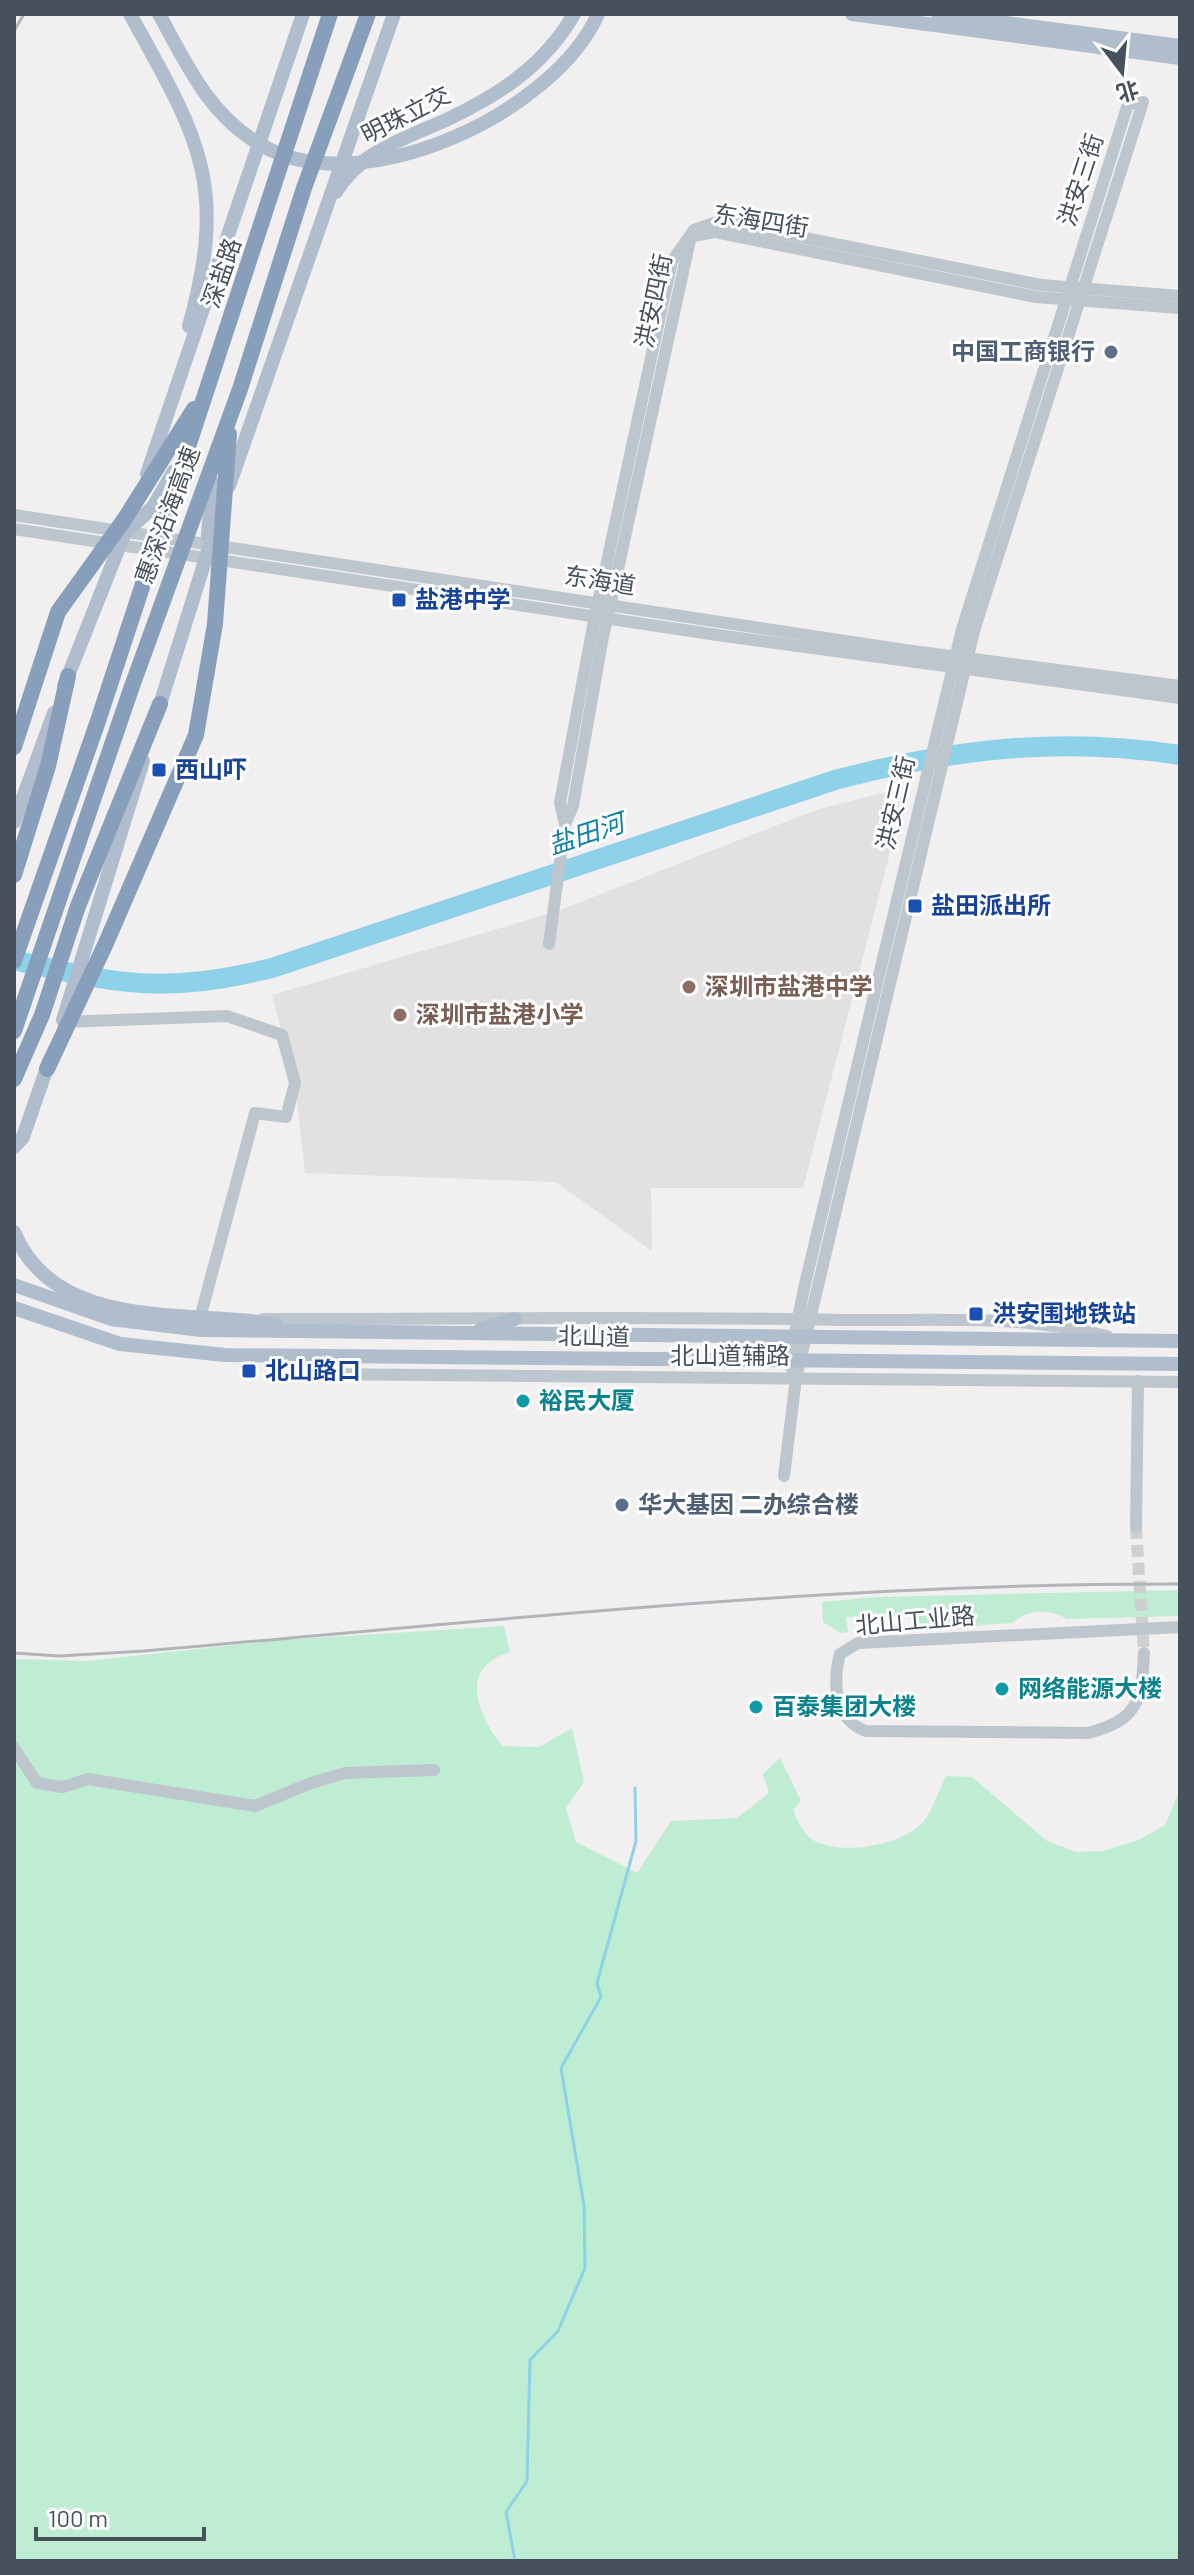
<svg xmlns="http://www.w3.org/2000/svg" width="1194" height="2575" font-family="Barlow,'Noto Sans SC',sans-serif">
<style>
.education{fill:#e2e0e0}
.green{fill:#beedd3}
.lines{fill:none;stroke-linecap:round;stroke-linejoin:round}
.stream{stroke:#8dd2e9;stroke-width:3}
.river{stroke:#8dd2e9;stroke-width:20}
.minor-tunnel{stroke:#cfcfd1;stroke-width:12;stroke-dasharray:12 6;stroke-linecap:butt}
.minor{stroke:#bdc5cd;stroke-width:12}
.major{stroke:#afbdcd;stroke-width:14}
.highway{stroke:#889fbc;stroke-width:16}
.rail{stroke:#b1b4b9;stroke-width:3}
.service-dot{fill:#5c6f8a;stroke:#fff;stroke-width:3}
.transit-dot{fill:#1a4fb4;stroke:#fff;stroke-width:3}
.education-dot{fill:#8d6e63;stroke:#fff;stroke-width:3}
.culture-dot{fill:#0f9aa8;stroke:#fff;stroke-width:3}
.labels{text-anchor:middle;stroke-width:6;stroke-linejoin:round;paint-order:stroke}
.street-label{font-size:24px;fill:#47515b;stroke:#fff}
.service-label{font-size:24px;font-weight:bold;fill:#4e5e75;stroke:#fff;text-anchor:end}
.transit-label{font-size:24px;font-weight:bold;fill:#164399;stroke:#fff;text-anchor:start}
.education-label{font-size:24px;font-weight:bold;fill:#785e54;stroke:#fff;text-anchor:start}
.culture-label{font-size:24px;font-weight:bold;fill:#0d838f;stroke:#fff;text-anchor:start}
.water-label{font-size:26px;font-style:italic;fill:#1180a5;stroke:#fff}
</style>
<rect width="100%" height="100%" fill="#f1efef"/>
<polygon class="education" points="907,787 803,1188 651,1188 652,1251 556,1182 305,1173 295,1083 272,995 555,912 816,810"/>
<g class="green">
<path d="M1180,1590V1616L1067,1619C1048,1608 1029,1609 1012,1623L912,1630L911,1614L846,1617L848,1632L840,1633L823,1622L822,1602L875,1597Z"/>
<path d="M504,1626L510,1652C458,1668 477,1713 502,1746L539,1747L572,1728L584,1782L566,1808L576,1842L637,1873L671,1821L737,1818L769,1793L763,1774L780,1758L801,1801L793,1810C799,1825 807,1841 825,1845C852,1853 905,1844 924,1821C933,1809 939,1790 946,1776L972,1777L1047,1841L1076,1852L1103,1851L1139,1840L1165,1825L1178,1795L1180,2561H14V1659L87,1661L282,1640Z"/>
</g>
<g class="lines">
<polyline class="stream" points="515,2561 506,2512 527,2481 530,2360 558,2331 585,2268 584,2205 561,2068 601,1997 597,1983 636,1841 635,1788"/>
<path class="river" d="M14,960C120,985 164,994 272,968L835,780C953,749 1059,736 1180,755"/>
<polyline class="minor-tunnel" points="1136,1527 1144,1653"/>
<g class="minor">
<polyline points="693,236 715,232 1036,297 1180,308"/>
<polyline points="14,515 905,650 1180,686"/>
<polyline points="14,529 717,635 1180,698"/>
<polyline points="565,824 560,803 592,631 672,261 694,230 720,221 1041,285 1180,296"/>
<polyline points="549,944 565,824 573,806 602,642 690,240"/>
<polyline points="63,1022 227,1016 282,1035 295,1083 286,1117 255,1113 200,1318"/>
<path d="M263,1319C456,1319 648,1316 841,1320C929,1321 1022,1314 1107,1336"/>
<polyline points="288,1356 294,1366 313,1374 1180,1382"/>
<polyline points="784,1476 796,1378 974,631 1143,102 1128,104 962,629 805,1284 789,1361 796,1378"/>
<polyline points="1136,1527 1138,1381"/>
<path d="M1144,1653C1142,1701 1138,1720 1088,1733L866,1731C835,1720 832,1684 840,1654L858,1643L1180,1627"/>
<polyline points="14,1748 37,1783 63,1787 88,1779 255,1806 311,1783 345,1773 434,1770"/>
</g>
<g class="major">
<path d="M130,14C198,137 229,183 189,326"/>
<path d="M159,14C187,65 210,117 263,146C363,203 555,112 598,14"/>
<polyline points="852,14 1180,58"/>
<polyline points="938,14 1180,46"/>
<path d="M336,192C360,151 407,138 448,119C499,95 545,65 574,14"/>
<polyline points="147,474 303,14"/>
<polyline points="229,486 394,14"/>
<polyline points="128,530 153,507 174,471"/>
<polyline points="208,536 212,482"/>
<polyline points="64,686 133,512"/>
<polyline points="157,714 220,513"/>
<polyline points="14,822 54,713"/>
<polyline points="63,1020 143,761"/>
<polyline points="14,1147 23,1137 50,1059"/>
<path d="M14,1232C55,1332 188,1310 275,1324"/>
<polyline points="14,1285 111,1319 201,1330 1180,1341"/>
<polyline points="14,1308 120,1344 225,1355 1180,1364"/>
<polyline points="481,1329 515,1319"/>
</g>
<g class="highway">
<polyline points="14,747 58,612 124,520 194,409"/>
<polyline points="14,875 48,766 68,676"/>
<polyline points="14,961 98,721 330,14"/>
<polyline points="14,1031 131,689 240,389 304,188 368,14"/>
<polyline points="47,1069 106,943 196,735 215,624 229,434"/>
<polyline points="14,1079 42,1015 78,906 160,704"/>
</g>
<g class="rail">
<polyline points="14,31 24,14"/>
<path d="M14,1653L59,1656L144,1651C489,1621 833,1583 1180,1584"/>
</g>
</g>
<g class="service-dot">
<circle cx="1111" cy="352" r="8"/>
<circle cx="622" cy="1505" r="8"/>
</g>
<g class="transit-dot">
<rect x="391" y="592" width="16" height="16" rx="4"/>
<rect x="151" y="762" width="16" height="16" rx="4"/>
<rect x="907" y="898" width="16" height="16" rx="4"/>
<rect x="968" y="1306" width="16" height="16" rx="4"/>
<rect x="241" y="1363" width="16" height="16" rx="4"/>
</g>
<g class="education-dot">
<circle cx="689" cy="987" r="8"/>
<circle cx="400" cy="1015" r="8"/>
</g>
<g class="culture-dot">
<circle cx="523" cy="1401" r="8"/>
<circle cx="1002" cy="1689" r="8"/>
<circle cx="756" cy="1707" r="8"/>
</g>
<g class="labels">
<g class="street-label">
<text transform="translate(406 115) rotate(-27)" y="8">明珠立交</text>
<text transform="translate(1081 180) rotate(-72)" y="8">洪安三街</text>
<text transform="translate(761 221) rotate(9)" y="8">东海四街</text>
<text transform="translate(222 273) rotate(-71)" y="8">深盐路</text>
<text transform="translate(654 301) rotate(-78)" y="8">洪安四街</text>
<text transform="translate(168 515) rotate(-70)" y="8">惠深沿海高速</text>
<text transform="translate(600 581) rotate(9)" y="8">东海道</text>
<text transform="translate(896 803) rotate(-77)" y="8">洪安三街</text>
<text transform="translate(594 1337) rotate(1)" y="8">北山道</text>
<text x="730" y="1364">北山道辅路</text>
<text transform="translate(915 1621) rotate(-5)" y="8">北山工业路</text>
</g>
<g class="service-label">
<text x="1095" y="360">中国工商银行</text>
<text x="638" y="1513" text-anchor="start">华大基因 二办综合楼</text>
</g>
<g class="transit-label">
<text x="415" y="608">盐港中学</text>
<text x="175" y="778">西山吓</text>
<text x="931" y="914">盐田派出所</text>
<text x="992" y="1322">洪安围地铁站</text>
<text x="265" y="1379">北山路口</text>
</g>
<g class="education-label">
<text x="705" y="995">深圳市盐港中学</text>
<text x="416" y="1023">深圳市盐港小学</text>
</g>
<g class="culture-label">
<text x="539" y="1409">裕民大厦</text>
<text x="1018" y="1697">网络能源大楼</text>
<text x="772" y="1715">百泰集团大楼</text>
</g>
<g class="water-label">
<text transform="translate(586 834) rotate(-18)" y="9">盐田河</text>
</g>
</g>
<rect width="1194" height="2575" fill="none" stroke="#47515b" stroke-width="32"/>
<g transform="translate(1122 72) rotate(164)" stroke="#ffffff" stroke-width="6" paint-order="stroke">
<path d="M0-6L14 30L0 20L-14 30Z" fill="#47515b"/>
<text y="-12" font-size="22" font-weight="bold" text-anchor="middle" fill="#47515b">北</text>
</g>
<path d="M36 2527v12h168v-12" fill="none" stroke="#47515b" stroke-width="4"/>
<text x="48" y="2527" font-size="24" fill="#47515b" stroke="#ffffff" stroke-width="6" paint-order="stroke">100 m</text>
</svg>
